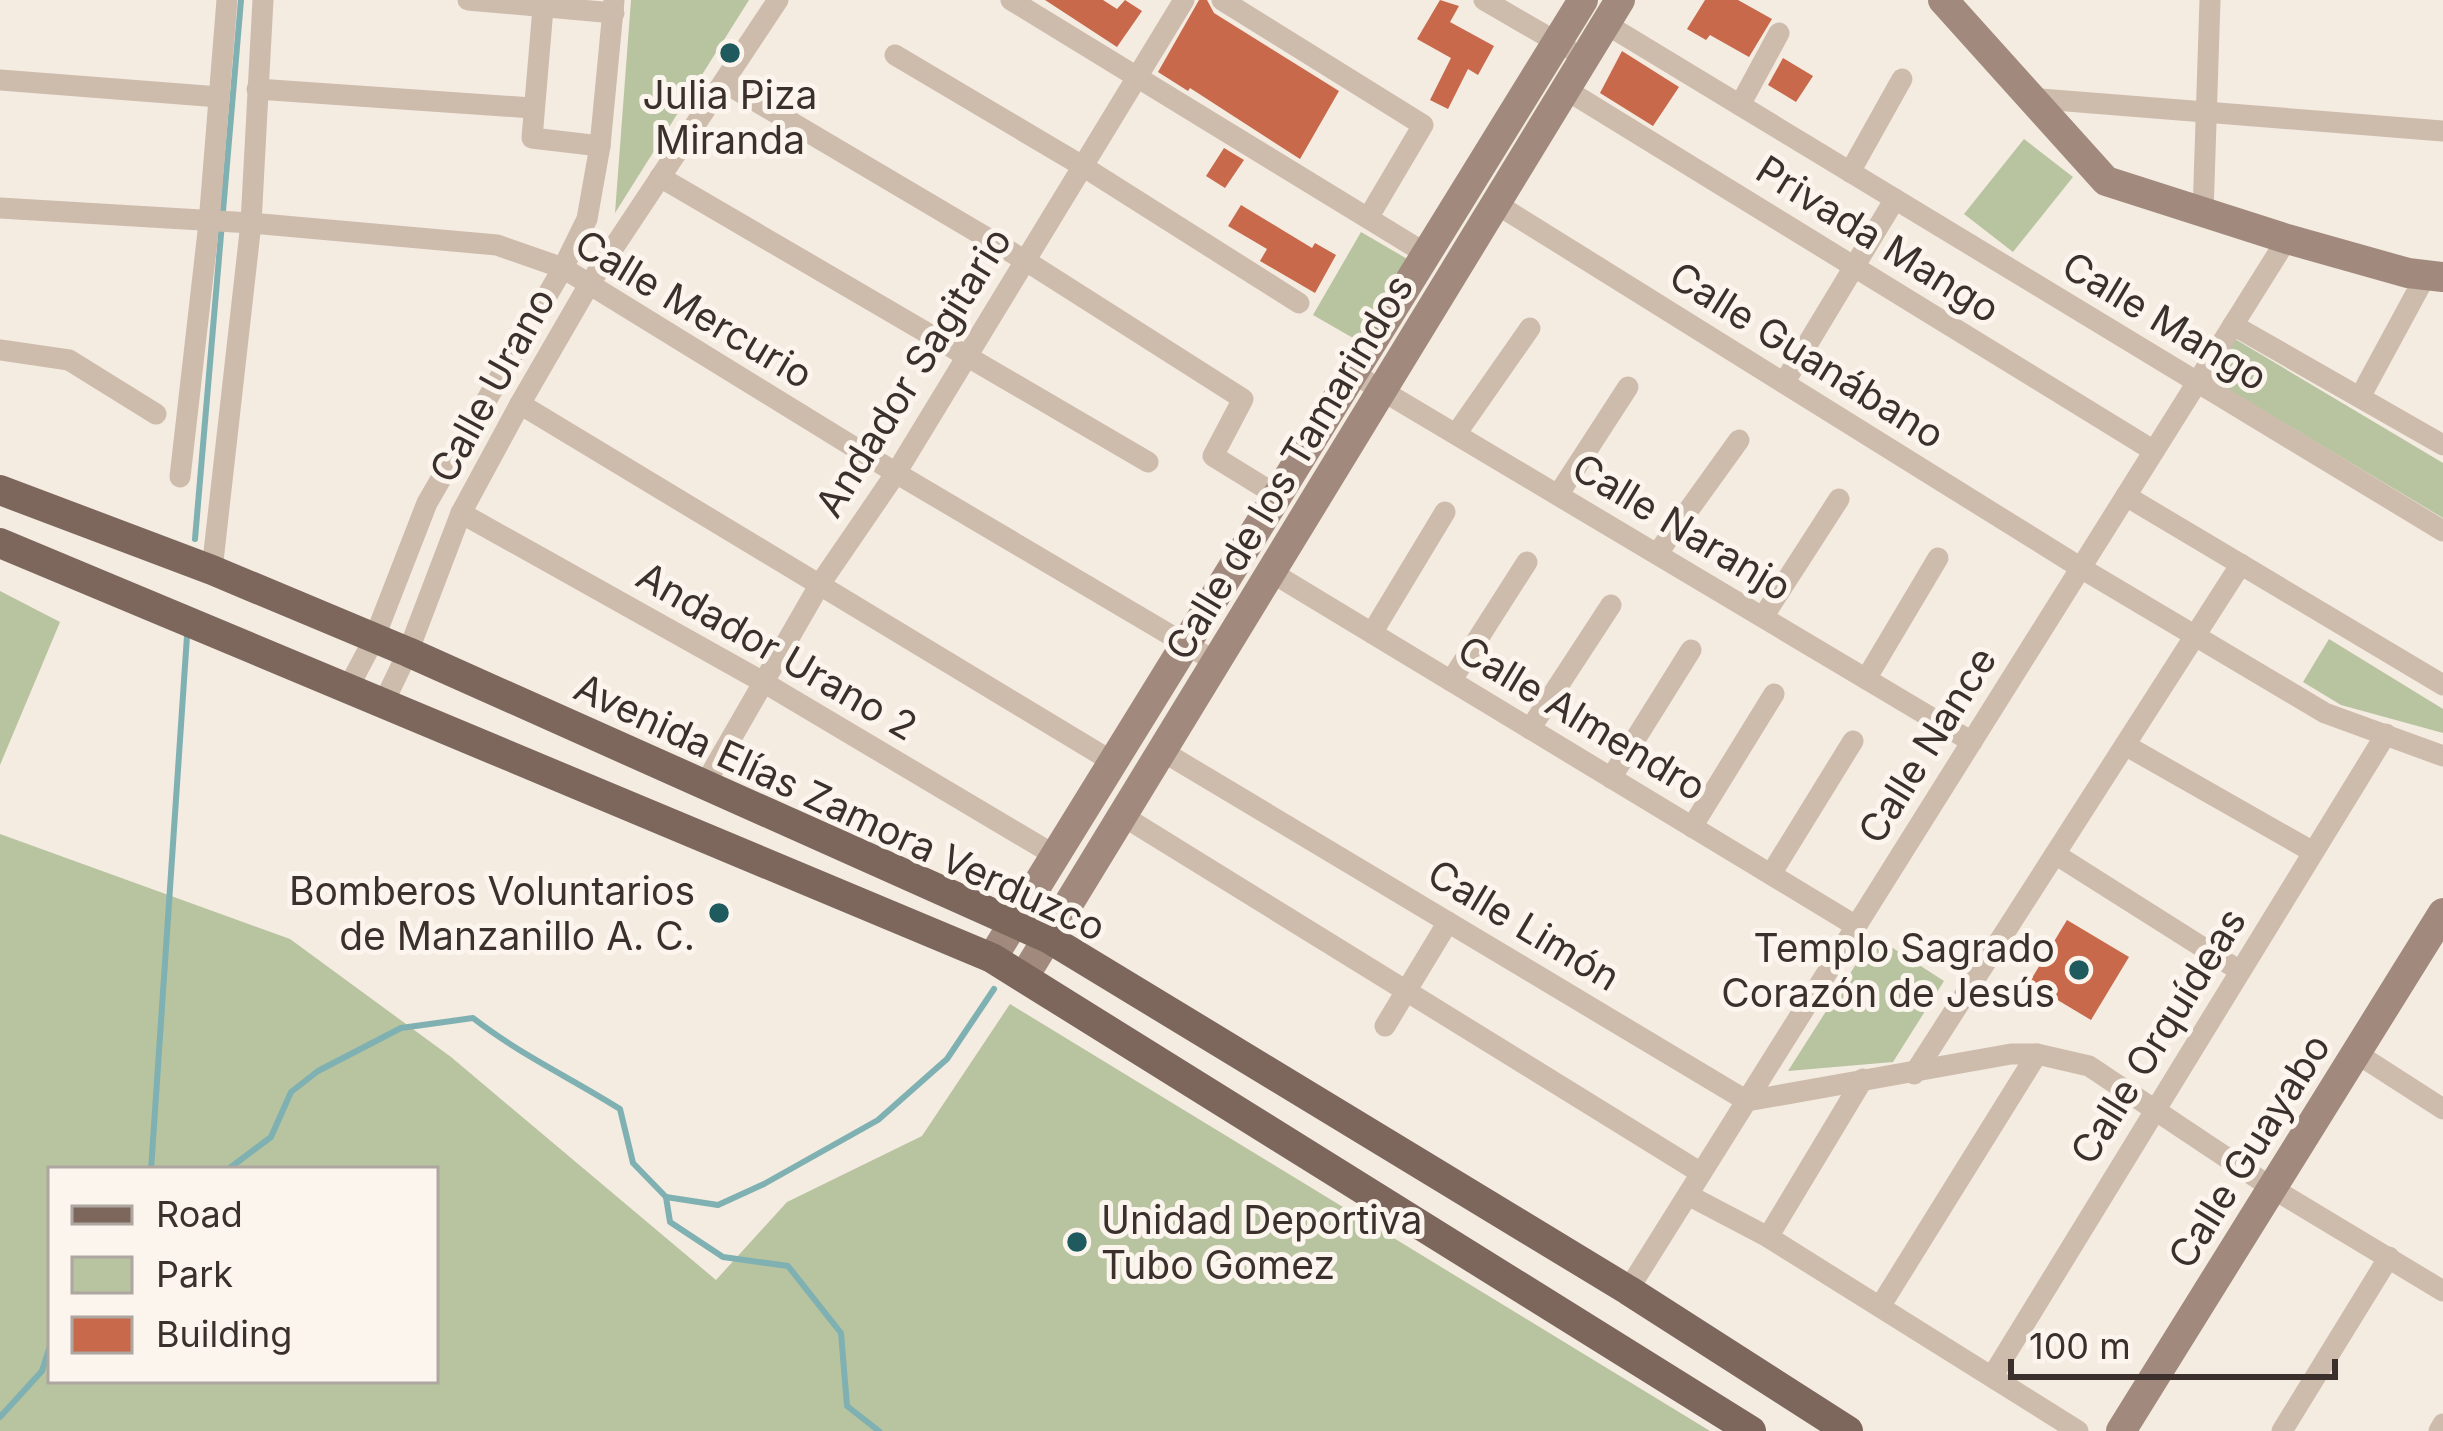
<svg xmlns="http://www.w3.org/2000/svg" width="2443" height="1431" font-family="Inter,sans-serif">
<style>
.green{fill:#b8c4a0;fill-rule:evenodd}
.lines{fill:none;stroke-linecap:round;stroke-linejoin:round}
.stream{stroke:#7fb0b2;stroke-width:6}
.building{fill:#c8694b}
.street{stroke:#cdbbac;stroke-width:21}
.secondary{stroke:#a18a7d;stroke-width:30}
.primary{stroke:#7d675c;stroke-width:30}
.poi-dot{fill:#1f5a5e;stroke:#fbf5ee;stroke-width:4.5}
.labels{text-anchor:middle;stroke-width:10;stroke-linejoin:round;paint-order:stroke}
.poi-label{font-size:39px;fill:#3b302b;stroke:#fbf5ee;text-anchor:end}
.street-label{font-size:39px;fill:#3b302b;stroke:#fbf5ee}
</style>
<rect width="100%" height="100%" fill="#f4ebe1"/>
<g class="green">
<polygon points="631,0 749,0 615,213"/>
<polygon points="2024,139 2073,177 2013,252 1964,214"/>
<polygon points="1361,232 1409,260 1360,342 1313,315"/>
<polygon points="2235,339 2443,463 2443,518 2211,379"/>
<polygon points="0,591 60,622 0,765"/>
<polygon points="2329,639 2443,709 2443,733 2341,705 2303,682"/>
<path d="M0,834L290,939L451,1057L716,1280L787,1202L922,1136L1010,1004L1710,1431H0ZM51,1170H435V1380H51Z"/>
<polygon points="1874,936 1944,981 1893,1062 1788,1071"/>
</g>
<g class="lines">
<g class="stream">
<polyline points="195,539 241,0"/>
<polyline points="151,1170 187,636"/>
<path d="M227,1170L271,1137L291,1092L318,1071L401,1028L473,1018C519,1054 571,1078 620,1109L633,1163L666,1197L718,1205L764,1184L878,1120L947,1059L994,989"/>
<polyline points="666,1197 670,1222 723,1257 788,1266 841,1333 847,1406 879,1431"/>
<polyline points="0,1417 42,1371 51,1343"/>
</g>
</g>
<g class="building">
<polygon points="1045,0 1103,0 1117,9 1125,0 1142,11 1117,47"/>
<polygon points="1199,0 1207,0 1214,13 1339,91 1300,159 1190,88 1188,91 1158,72"/>
<polygon points="1440,0 1459,6 1450,22 1494,46 1478,75 1468,69 1448,109 1430,100 1451,58 1417,39"/>
<polygon points="1705,0 1738,0 1772,19 1749,57 1710,35 1706,40 1687,29"/>
<polygon points="1622,51 1679,87 1653,126 1600,93"/>
<polygon points="1783,58 1813,76 1796,102 1768,85"/>
<polygon points="1224,148 1244,160 1225,188 1206,176"/>
<polygon points="1241,205 1312,248 1315,243 1336,255 1315,293 1260,261 1267,249 1228,226"/>
<polygon points="2067,920 2129,957 2091,1020 2029,983"/>
</g>
<g class="lines">
<g class="street">
<polyline points="468,0 614,13"/>
<polyline points="1011,0 1428,255"/>
<polyline points="1222,0 1423,125 1368,218"/>
<polyline points="1484,0 1567,48"/>
<polyline points="543,8 532,138 600,146"/>
<polyline points="1606,24 2443,531"/>
<polyline points="895,55 1084,167 1299,303"/>
<polyline points="0,80 219,97"/>
<polyline points="725,83 1026,261 1243,399 1213,456 1278,496"/>
<polyline points="257,89 532,108"/>
<polyline points="1565,89 2154,451"/>
<polyline points="2030,98 2443,131"/>
<polyline points="1740,105 1779,33"/>
<polyline points="1850,172 1902,79"/>
<polyline points="660,177 1148,462"/>
<polyline points="1495,203 2081,568 2325,713 2443,756"/>
<polyline points="0,208 251,223 497,245 563,268 896,473 1216,662"/>
<polyline points="2203,214 2210,0"/>
<polyline points="2233,325 2443,445"/>
<polyline points="0,350 69,360 156,414"/>
<polyline points="1356,375 1972,742"/>
<polyline points="1784,383 1895,199"/>
<polyline points="2360,397 2426,275"/>
<polyline points="520,404 1113,762"/>
<polyline points="1456,434 1530,328"/>
<polyline points="180,477 209,223 227,0"/>
<polyline points="1558,495 1628,387"/>
<polyline points="2126,496 2443,685"/>
<polyline points="461,513 763,682 1056,856"/>
<polyline points="1657,554 1739,440"/>
<polyline points="212,570 251,223 263,0"/>
<polyline points="1271,572 1856,926"/>
<polyline points="1763,617 1839,499"/>
<polyline points="1372,633 1445,512"/>
<polyline points="1866,679 1938,558"/>
<polyline points="1451,681 1527,562"/>
<polyline points="347,690 374,639 427,503 563,268 587,219 600,146 614,0"/>
<polyline points="383,704 408,652 461,513 520,404 590,283 778,0"/>
<polyline points="1530,729 1611,605"/>
<polyline points="2125,745 2313,852"/>
<polyline points="1162,751 1747,1101 2011,1054 2037,1054 2089,1066 2272,1188 2443,1291"/>
<polyline points="1611,778 1691,650"/>
<polyline points="705,784 820,584 896,473 1184,0"/>
<polyline points="1123,816 1701,1173"/>
<polyline points="1692,827 1774,694"/>
<polyline points="2055,854 2240,971"/>
<polyline points="1771,874 1853,741"/>
<polyline points="1385,1026 1448,922"/>
<polyline points="2356,1053 2443,1109"/>
<polyline points="1914,1074 2241,564"/>
<polyline points="1688,1195 1768,1237 2078,1431"/>
<polyline points="1768,1237 1863,1079"/>
<polyline points="1628,1290 2287,239"/>
<polyline points="1881,1305 2037,1054"/>
<polyline points="1993,1375 2386,734"/>
<polyline points="2282,1431 2389,1257"/>
<polyline points="2439,1431 2443,1424"/>
</g>
<g class="secondary">
<polyline points="1943,0 2106,181 2287,239 2408,273 2443,277"/>
<polyline points="992,958 1583,0"/>
<polyline points="1025,975 1620,0"/>
<polyline points="2121,1431 2443,913"/>
</g>
<g class="primary">
<polyline points="0,490 212,570 408,652 1048,938 1628,1290 1848,1431"/>
<polyline points="0,543 992,958 1751,1431"/>
</g>
</g>
<g class="poi-dot">
<circle cx="730" cy="53" r="12"/>
<circle cx="719" cy="913" r="12"/>
<circle cx="2079" cy="970" r="12"/>
<circle cx="1077" cy="1242" r="12"/>
</g>
<g class="labels">
<g class="poi-label">
<text x="730" y="109" text-anchor="middle">Julia Piza<tspan x="730" dy="45">Miranda</tspan></text>
<text x="695" y="905">Bomberos Voluntarios<tspan x="695" dy="45">de Manzanillo A. C.</tspan></text>
<text x="2055" y="962">Templo Sagrado<tspan x="2055" dy="45">Corazón de Jesús</tspan></text>
<text x="1101" y="1234" text-anchor="start">Unidad Deportiva<tspan x="1101" dy="45">Tubo Gomez</tspan></text>
</g>
<g class="street-label">
<text transform="translate(1878 239) rotate(32)" y="14">Privada Mango</text>
<text transform="translate(694 309) rotate(31)" y="14">Calle Mercurio</text>
<text transform="translate(2165 321) rotate(31)" y="14">Calle Mango</text>
<text transform="translate(1807 355) rotate(32)" y="14">Calle Guanábano</text>
<text transform="translate(913 372) rotate(-58)" y="14">Andador Sagitario</text>
<text transform="translate(492 385) rotate(-61)" y="14">Calle Urano</text>
<text transform="translate(1289 467) rotate(-59)" y="14">Calle de los Tamarindos</text>
<text transform="translate(1682 527) rotate(31)" y="14">Calle Naranjo</text>
<text transform="translate(777 651) rotate(30)" y="14">Andador Urano 2</text>
<text transform="translate(1582 718) rotate(31)" y="14">Calle Almendro</text>
<text transform="translate(1927 745) rotate(-58)" y="14">Calle Nance</text>
<text transform="translate(840 807) rotate(25)" y="14">Avenida Elías Zamora Verduzco</text>
<text transform="translate(1524 925) rotate(31)" y="14">Calle Limón</text>
<text transform="translate(2158 1036) rotate(-58)" y="14">Calle Orquídeas</text>
<text transform="translate(2249 1151) rotate(-58)" y="14">Calle Guayabo</text>
</g>
</g>
<rect x="48" y="1167" width="390" height="216" fill="#fbf5ee" stroke="#aea6a0" stroke-width="3"/>
<rect x="72" y="1206" width="60" height="18" fill="#7d675c" stroke="#aea6a0" stroke-width="3"/>
<text x="156" y="1227" font-size="36" fill="#3b302b">Road</text>
<rect x="72" y="1257" width="60" height="36" fill="#b8c4a0" stroke="#aea6a0" stroke-width="3"/>
<text x="156" y="1287" font-size="36" fill="#3b302b">Park</text>
<rect x="72" y="1317" width="60" height="36" fill="#c8694b" stroke="#aea6a0" stroke-width="3"/>
<text x="156" y="1347" font-size="36" fill="#3b302b">Building</text>
<path d="M2011 1359v18h324v-18" fill="none" stroke="#3b302b" stroke-width="6"/>
<text x="2029" y="1359" font-size="36" fill="#3b302b" stroke="#fbf5ee" stroke-width="9" paint-order="stroke">100 m</text>
</svg>
